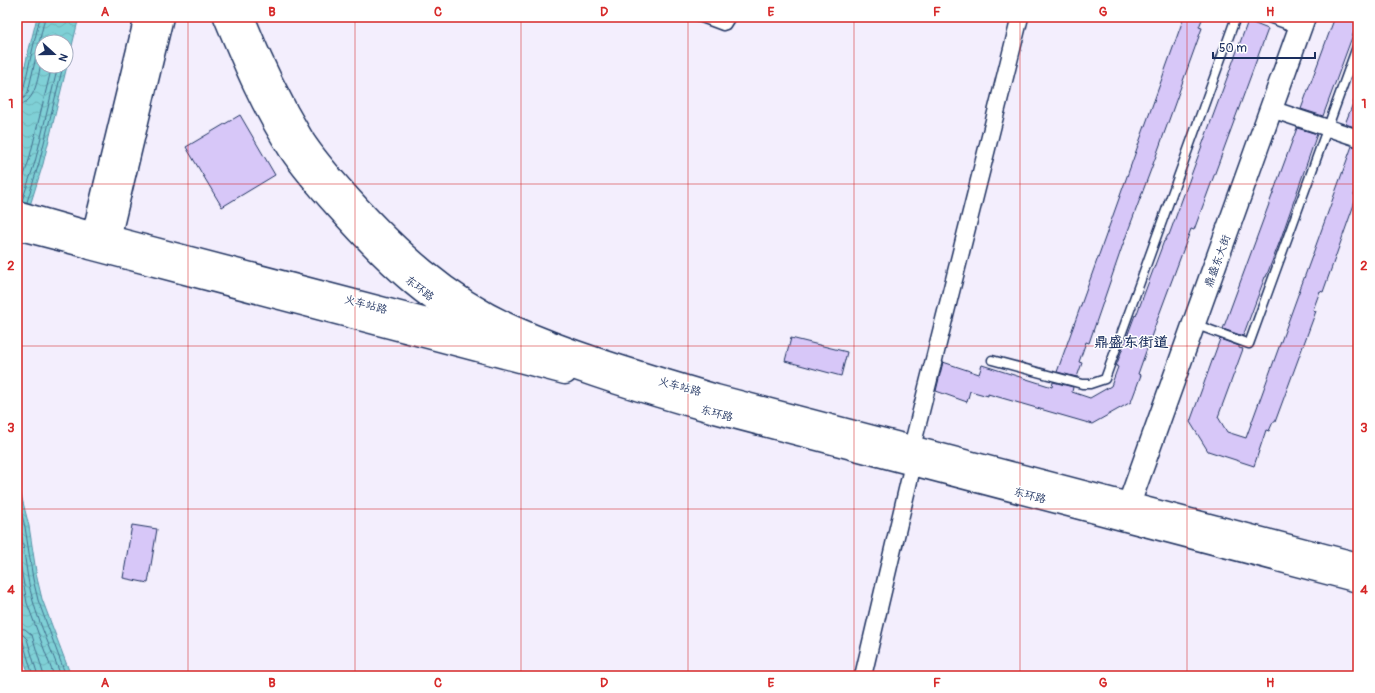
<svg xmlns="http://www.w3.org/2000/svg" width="1375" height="693" font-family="Pangolin,'LXGW WenKai TC',sans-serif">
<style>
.water{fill:url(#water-waves);stroke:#5790a6;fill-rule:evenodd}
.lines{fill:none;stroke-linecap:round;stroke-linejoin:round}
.shore{stroke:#436f8e;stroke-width:1}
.building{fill:#d7c7f8;stroke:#1b2f5e}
.service-casing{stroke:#1b2f5e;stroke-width:11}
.minor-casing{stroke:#1b2f5e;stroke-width:19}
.tertiary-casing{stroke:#1b2f5e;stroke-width:23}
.secondary-casing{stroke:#1b2f5e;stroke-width:25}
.primary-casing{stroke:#1b2f5e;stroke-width:25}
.service{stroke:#fff;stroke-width:8}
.minor{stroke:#fff;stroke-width:16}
.tertiary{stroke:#fff;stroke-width:20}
.secondary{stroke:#fff;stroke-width:22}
.primary{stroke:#fff;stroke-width:22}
.grid{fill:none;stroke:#d62828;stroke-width:1;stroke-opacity:0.55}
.labels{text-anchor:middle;stroke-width:3;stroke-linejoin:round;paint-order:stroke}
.street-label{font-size:11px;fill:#1b2f5e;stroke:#fff}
.district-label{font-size:15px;font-weight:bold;fill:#1b2f5e;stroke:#fff}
.neatline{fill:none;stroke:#d62828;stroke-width:1.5}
.grid-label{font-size:13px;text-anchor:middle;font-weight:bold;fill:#d62828}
</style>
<defs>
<pattern id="water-waves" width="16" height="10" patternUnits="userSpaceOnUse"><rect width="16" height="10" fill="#7fd0d6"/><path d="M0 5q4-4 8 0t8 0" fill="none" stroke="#6db3ba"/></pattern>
</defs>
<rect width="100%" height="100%" fill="#f3eefd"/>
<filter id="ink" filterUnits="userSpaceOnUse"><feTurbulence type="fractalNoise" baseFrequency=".025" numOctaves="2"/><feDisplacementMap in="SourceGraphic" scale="8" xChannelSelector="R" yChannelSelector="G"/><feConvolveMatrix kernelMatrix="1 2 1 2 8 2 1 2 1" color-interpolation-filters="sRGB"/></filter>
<g filter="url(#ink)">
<g class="water">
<path d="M37,17H79L43,164L17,247V98ZM42,42H66V66H42Z"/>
<polygon points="17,479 29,526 37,578 42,599 71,676 29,676 17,637"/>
</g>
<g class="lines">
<g class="shore">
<polyline points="17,94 20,94 23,91 40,17"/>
<polyline points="17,99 24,98 28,92 45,17"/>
<path d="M17,105C37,104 38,74 42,58"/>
<polyline points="17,197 29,160 52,66"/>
<polyline points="22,201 35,162 58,66"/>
<polyline points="27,202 39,163 63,66"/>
<polyline points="17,496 25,527 33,579 38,600 66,676"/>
<path d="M17,516C25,544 25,573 33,601C40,626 52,651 61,676"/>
<polyline points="17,545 27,603 54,676"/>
<polyline points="17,628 25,629 32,635 44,676"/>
<polyline points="17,634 23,635 27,639 38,676"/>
<polyline points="17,639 21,639 23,642 33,676"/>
</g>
</g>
<g class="building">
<polygon points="1184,17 1203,17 1199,27 1202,28 1156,156 1122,247 1089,343 1086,342 1079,362 1082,363 1077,377 1057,372"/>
<polygon points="1335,17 1358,17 1358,21 1323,116 1301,109"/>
<polygon points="1248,21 1268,29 1194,230 1191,229 1156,323 1138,374 1141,375 1131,402 1092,424 988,394 988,396 970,391 967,402 936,391 943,362 979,374 982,365 1052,387 1053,382 1073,387 1072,392 1090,398 1111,386 1118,367 1116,366 1135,315 1136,316 1164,241 1165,241 1168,235 1169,235"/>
<polygon points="1357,93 1358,94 1358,128 1345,124"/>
<polygon points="240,115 275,175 222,207 186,147"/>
<polygon points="1297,128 1317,134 1280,241 1266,277 1265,277 1243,336 1223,329"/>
<polygon points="1352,146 1358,147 1358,185 1354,195 1357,196 1323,292 1320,291 1313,310 1316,311 1275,422 1273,422 1269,431 1266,430 1254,466 1208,451 1190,422 1220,339 1239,346 1239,348 1243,349 1218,417 1227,432 1246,438"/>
<polygon points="791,338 847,352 841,376 785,361"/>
<polygon points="132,525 157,529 148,583 123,578"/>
</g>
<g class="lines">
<defs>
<g id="service">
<polyline points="699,17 723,26 726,25 731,17"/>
<polyline points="1266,17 1299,29"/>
<polyline points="1194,324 1249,344 1358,44"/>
<polyline points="992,360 1082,384 1090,384 1105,379 1236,17"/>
</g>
<g id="minor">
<polyline points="1271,109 1358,138"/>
<polyline points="912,447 1020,17"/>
<polyline points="863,676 913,464"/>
</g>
<g id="tertiary">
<polyline points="17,211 94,233"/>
<polyline points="17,229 90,248"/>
</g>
<g id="secondary">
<polyline points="146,17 90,248 565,373"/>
<polyline points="94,233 484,335"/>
<polyline points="106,251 162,17"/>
<polyline points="1129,504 1304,17"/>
</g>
<g id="primary">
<path d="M225,17C244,63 263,108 290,150C304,171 321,190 338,209C361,235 386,261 413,284C439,306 474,326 505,341C517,347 530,351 542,356C597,378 654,395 711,411L1358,581"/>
<path d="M243,17C260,60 279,100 303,140C316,160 333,179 349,197C397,250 447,297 513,327C578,356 647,375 716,396L1358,564"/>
</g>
</defs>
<use href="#service" class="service-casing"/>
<use href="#minor" class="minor-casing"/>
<use href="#tertiary" class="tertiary-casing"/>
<use href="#secondary" class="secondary-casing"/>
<use href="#primary" class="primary-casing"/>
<use href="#service" class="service"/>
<use href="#minor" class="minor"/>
<use href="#tertiary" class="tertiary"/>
<use href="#secondary" class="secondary"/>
<use href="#primary" class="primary"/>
</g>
</g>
<path class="grid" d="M188,17V676M355,17V676M521,17V676M688,17V676M854,17V676M1020,17V676M1187,17V676M17,184H1358M17,346H1358M17,509H1358"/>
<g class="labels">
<g class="street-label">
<text transform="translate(1217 261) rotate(-70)" y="4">鼎盛东大街</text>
<text transform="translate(420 288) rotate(38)" y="4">东环路</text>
<text transform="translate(366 304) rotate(15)" y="4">火车站路</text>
<text transform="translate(680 386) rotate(15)" y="4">火车站路</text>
<text transform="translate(717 413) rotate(15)" y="4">东环路</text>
<text transform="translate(1030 495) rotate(15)" y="4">东环路</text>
</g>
<g class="district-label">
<text x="1131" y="347">鼎盛东街道</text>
</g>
</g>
<rect width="1375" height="693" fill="none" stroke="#fff" stroke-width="44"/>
<g transform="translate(54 54) rotate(111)"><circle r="19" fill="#ffffff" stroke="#a4acbf"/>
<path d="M0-3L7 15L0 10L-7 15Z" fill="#1b2f5e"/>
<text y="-6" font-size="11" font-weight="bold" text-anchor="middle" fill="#1b2f5e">N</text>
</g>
<path d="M1213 52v6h102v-6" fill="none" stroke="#1b2f5e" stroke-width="2"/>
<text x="1219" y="52" font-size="12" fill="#1b2f5e" stroke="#ffffff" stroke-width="3" paint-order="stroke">50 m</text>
<rect x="22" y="22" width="1331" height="649" class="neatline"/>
<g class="grid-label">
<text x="105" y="16">A</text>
<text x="272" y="16">B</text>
<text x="438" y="16">C</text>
<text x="604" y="16">D</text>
<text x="771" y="16">E</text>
<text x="937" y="16">F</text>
<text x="1103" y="16">G</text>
<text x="1270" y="16">H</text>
<text x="11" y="108">1</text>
<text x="1364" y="108">1</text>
<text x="11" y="270">2</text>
<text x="1364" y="270">2</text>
<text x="11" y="432">3</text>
<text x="1364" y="432">3</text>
<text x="11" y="594">4</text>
<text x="1364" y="594">4</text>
<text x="105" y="687">A</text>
<text x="272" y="687">B</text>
<text x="438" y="687">C</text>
<text x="604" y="687">D</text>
<text x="771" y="687">E</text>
<text x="937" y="687">F</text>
<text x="1103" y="687">G</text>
<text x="1270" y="687">H</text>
</g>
</svg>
